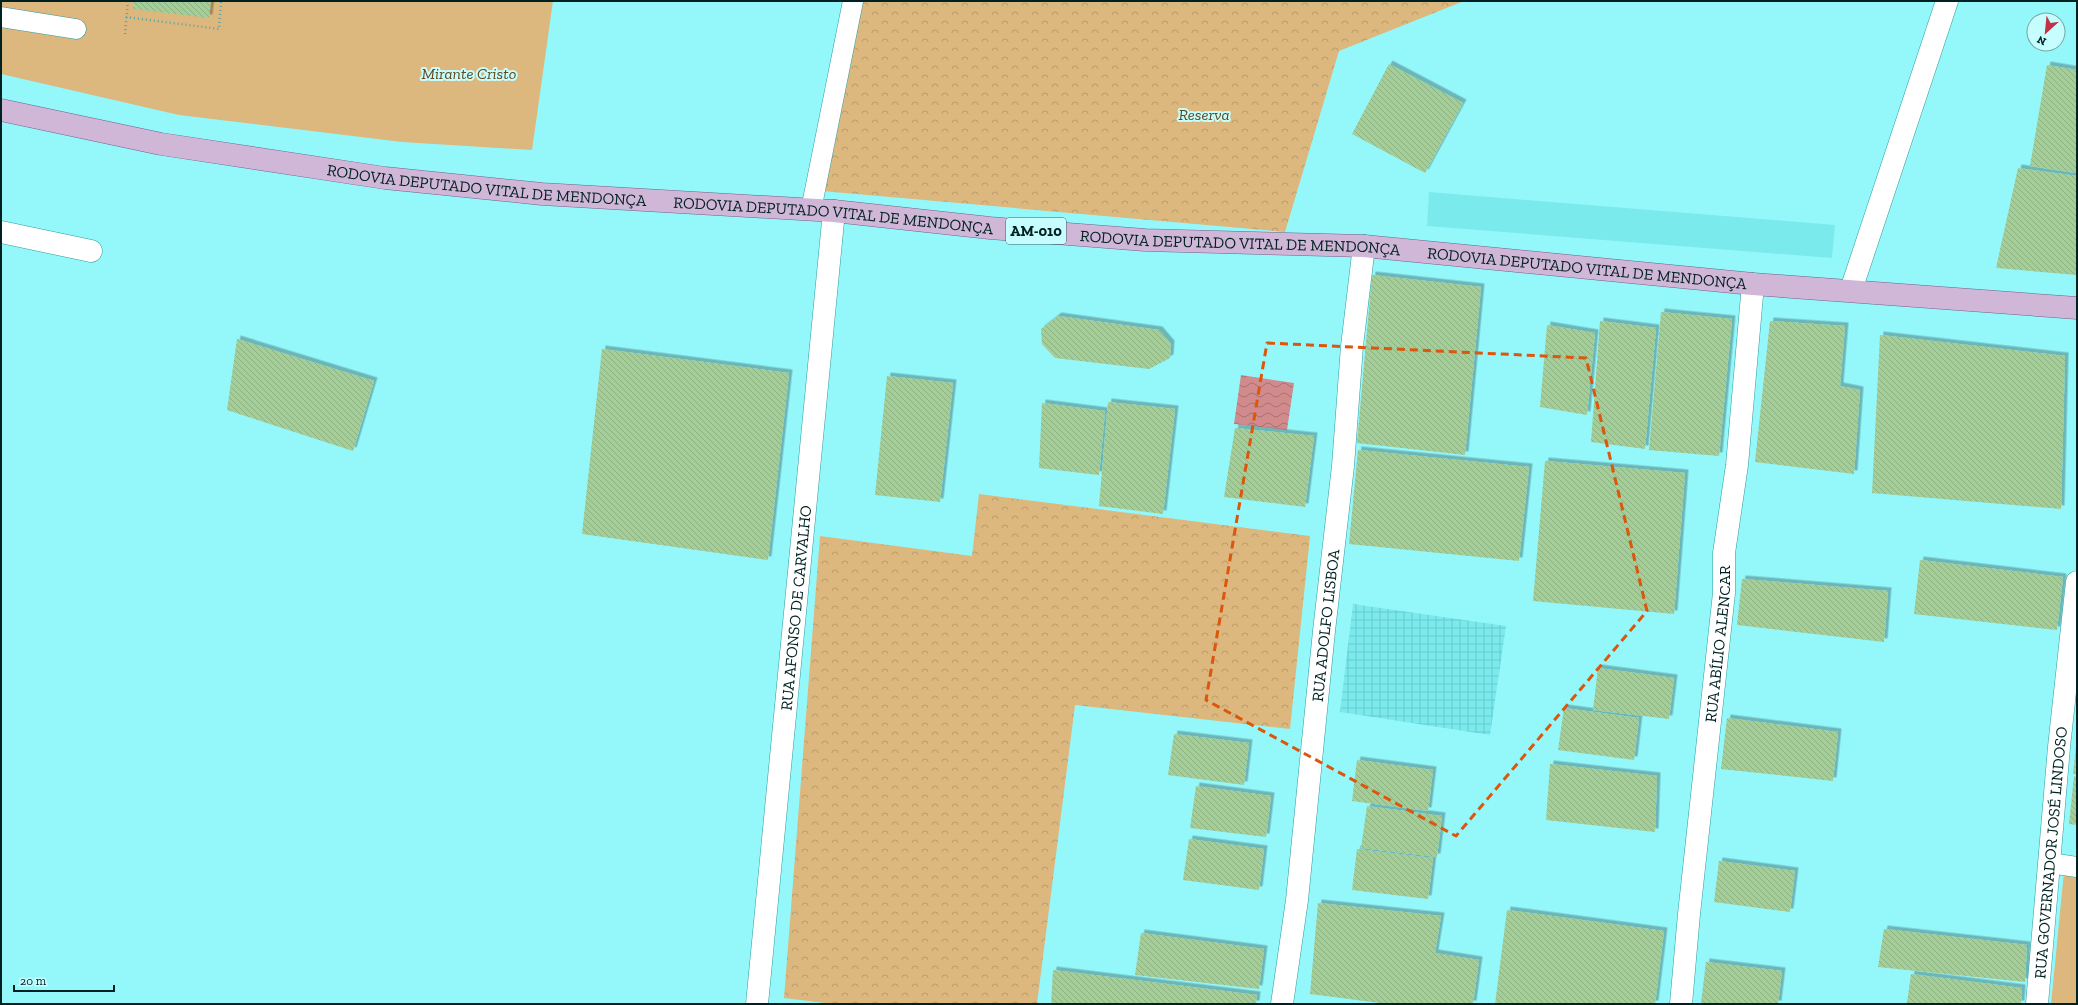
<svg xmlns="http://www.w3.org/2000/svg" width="2078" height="1005" font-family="'Zilla Slab',serif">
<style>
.built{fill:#7beaed}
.industrial{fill:url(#industrial-grid)}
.green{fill:#dcb77e}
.forest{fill:url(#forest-crowns)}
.water{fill:url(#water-waves)}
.building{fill:url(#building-back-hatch);filter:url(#shadow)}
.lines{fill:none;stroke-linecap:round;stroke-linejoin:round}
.lane-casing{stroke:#309b9e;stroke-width:21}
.street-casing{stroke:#309b9e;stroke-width:23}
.primary-casing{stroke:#726287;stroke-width:23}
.path{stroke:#5ba5a7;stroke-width:2.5;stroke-dasharray:1 3;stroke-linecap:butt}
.lane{stroke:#fff;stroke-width:20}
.street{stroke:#fff;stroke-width:22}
.primary{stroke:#d0b6d7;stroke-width:22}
.marked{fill:none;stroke:#dc560d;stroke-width:3;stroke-dasharray:8 5;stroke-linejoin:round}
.labels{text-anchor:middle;stroke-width:4;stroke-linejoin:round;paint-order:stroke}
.shield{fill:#c6fdff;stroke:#3b6364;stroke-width:1}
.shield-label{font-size:15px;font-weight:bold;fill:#002122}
.park-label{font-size:16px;font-style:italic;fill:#61471b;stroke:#c6fdff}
.street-label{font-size:16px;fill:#002122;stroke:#c6fdff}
</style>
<defs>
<pattern id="industrial-grid" width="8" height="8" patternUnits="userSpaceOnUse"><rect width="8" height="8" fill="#7beaed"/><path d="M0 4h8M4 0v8" fill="none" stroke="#69c8cb"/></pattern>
<pattern id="forest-crowns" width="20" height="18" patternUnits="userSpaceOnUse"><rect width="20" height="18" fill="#dcb77e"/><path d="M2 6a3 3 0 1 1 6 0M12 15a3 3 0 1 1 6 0" fill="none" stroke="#bb9d6d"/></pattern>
<pattern id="water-waves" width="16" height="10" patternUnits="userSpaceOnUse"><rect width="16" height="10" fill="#d28b8c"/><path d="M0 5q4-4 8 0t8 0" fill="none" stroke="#a87172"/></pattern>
<pattern id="building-back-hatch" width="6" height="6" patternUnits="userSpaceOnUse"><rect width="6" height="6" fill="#a4cd97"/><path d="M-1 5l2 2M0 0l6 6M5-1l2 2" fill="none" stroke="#8bb082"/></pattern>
<filter id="shadow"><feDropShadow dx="3.5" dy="-3.5" stdDeviation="0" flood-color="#0004"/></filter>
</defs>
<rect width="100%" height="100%" fill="#94f8fb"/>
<polygon class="built" points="1429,192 1835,225 1832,258 1427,226"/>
<polygon class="industrial" points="1353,604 1506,626 1490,735 1340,712"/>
<g class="green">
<polygon points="1,1 553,1 532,150 402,142 179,115 1,74"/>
<polygon points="2064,872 2077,874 2077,1004 2051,1004"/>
</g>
<g class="forest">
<polygon points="851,1 1464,1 1339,51 1285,232 822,191"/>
<polygon points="979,494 1310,536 1290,729 1075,705 1037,1004 833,1004 784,998 820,536 972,556"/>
</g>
<polygon class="water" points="1241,375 1294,383 1287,430 1234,424"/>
<g class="building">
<polygon points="133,1 211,1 209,18 133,9"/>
<polygon points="1389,64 1463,103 1425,173 1352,134"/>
<polygon points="2047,65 2077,70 2076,173 2030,166"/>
<polygon points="2018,168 2077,176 2077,275 1996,268"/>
<polygon points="1372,275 1481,287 1465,455 1357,443"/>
<polygon points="1661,312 1732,319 1719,456 1649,450"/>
<polygon points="1058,316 1159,330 1171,344 1170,358 1149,369 1055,358 1042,344 1041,329"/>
<polygon points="1600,321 1656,328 1645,449 1591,442"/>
<polygon points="1770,321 1845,326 1840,386 1860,390 1854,474 1755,462"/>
<polygon points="1547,325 1595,333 1587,415 1540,407"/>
<polygon points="1880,335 2065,356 2061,509 1872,493"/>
<polygon points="237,339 374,381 353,451 227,410"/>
<polygon points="602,349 789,373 768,560 582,534"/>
<polygon points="887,376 953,383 940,502 875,495"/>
<polygon points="1108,402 1175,409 1163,514 1099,506"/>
<polygon points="1042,403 1105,411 1099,475 1039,468"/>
<polygon points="1235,428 1314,436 1305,507 1224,497"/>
<polygon points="1358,450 1529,467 1519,561 1349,544"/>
<polygon points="1545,461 1685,473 1674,614 1533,601"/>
<polygon points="1920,560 2063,577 2057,630 1914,614"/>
<polygon points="1742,579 1888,591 1884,642 1737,625"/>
<polygon points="1598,668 1674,678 1669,719 1593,710"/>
<polygon points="1564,708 1639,718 1634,760 1558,750"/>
<polygon points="1727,718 1838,732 1833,781 1721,769"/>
<polygon points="1174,734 1249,743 1244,785 1168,775"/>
<polygon points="2076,746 2077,746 2077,774 2073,774"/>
<polygon points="1357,760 1433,770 1428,811 1352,801"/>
<polygon points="1550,764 1657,776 1655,832 1546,820"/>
<polygon points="2074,776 2077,777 2077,825 2069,824"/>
<polygon points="1196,786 1271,796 1266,837 1190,828"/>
<polygon points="1367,806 1442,816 1437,857 1361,848"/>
<polygon points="1189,839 1264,849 1259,890 1183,880"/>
<polygon points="1357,849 1433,858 1428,899 1352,890"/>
<polygon points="1719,861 1795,871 1790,912 1714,902"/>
<polygon points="1318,903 1441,916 1435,953 1479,960 1473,1004 1388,1004 1310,994"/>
<polygon points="1507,910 1664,931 1655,1004 1495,1004"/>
<polygon points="1884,929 2027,945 2025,982 1878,967"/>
<polygon points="1141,933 1264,949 1259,989 1135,975"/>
<polygon points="1706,962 1782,971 1778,1004 1701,1003"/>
<polygon points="1053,970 1257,995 1256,1004 1051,1004"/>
<polygon points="1911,974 2022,988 2021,1004 1907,1003"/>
</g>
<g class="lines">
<defs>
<g id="lane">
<polyline points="1,17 76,29"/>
<polyline points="811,210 853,1"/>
<polyline points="2050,863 2077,867"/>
</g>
<g id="street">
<polyline points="1,232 91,251"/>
<polyline points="1851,290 1947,1"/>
<path id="s1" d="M757,1004L834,211"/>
<path id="s2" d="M1282,1004L1297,900L1324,631L1343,466L1352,346L1364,246"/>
<path id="s3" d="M1681,1004L1689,914L1724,593V553L1737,465L1753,284"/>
<path id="s4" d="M2037,1004L2059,747L2077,582"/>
</g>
<g id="primary">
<path id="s5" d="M1,110L161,144L385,178L542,194L834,211L990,228L1145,240L1364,246L1753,284L2077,308"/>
</g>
</defs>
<use href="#lane" class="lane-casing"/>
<use href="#street" class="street-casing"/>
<use href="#primary" class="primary-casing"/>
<g class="path">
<polyline points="126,17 219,29 221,1"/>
<polyline points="125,34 128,1"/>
</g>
<use href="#lane" class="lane"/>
<use href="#street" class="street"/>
<use href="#primary" class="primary"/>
</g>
<path class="marked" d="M1267,343L1586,358L1647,611L1456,836L1206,700Z"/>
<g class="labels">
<rect class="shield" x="1006" y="218" width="60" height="26" rx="3"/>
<g class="shield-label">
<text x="1036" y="236">AM-010</text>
</g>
<g class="park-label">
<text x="469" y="79">Mirante Cristo</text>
<text x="1204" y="120">Reserva</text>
</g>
<g class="street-label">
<text dy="6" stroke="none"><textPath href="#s5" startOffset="492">RODOVIA DEPUTADO VITAL DE MENDONÇA</textPath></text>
<text dy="6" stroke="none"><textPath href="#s5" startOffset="840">RODOVIA DEPUTADO VITAL DE MENDONÇA</textPath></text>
<text dy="6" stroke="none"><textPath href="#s5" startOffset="1248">RODOVIA DEPUTADO VITAL DE MENDONÇA</textPath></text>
<text dy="6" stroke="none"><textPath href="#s5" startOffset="1596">RODOVIA DEPUTADO VITAL DE MENDONÇA</textPath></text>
<text dy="6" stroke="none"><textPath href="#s1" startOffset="398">RUA AFONSO DE CARVALHO</textPath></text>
<text dy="6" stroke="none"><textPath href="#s2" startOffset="381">RUA ADOLFO LISBOA</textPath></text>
<text dy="6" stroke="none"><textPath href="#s3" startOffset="362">RUA ABÍLIO ALENCAR</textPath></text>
<text dy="6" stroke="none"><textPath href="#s4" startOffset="152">RUA GOVERNADOR JOSÉ LINDOSO</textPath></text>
</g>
</g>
<rect width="2078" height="1005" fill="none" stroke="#002122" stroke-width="4"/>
<g transform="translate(2046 32) rotate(207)"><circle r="19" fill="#c6fdff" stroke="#77a5a7"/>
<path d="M0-3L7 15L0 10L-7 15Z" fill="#c23245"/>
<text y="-6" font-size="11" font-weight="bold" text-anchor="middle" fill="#002122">N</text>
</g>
<path d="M14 985v6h100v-6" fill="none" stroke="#002122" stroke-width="2"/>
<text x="20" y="985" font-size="12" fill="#002122" stroke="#c6fdff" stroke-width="3" paint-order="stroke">20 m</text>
</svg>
